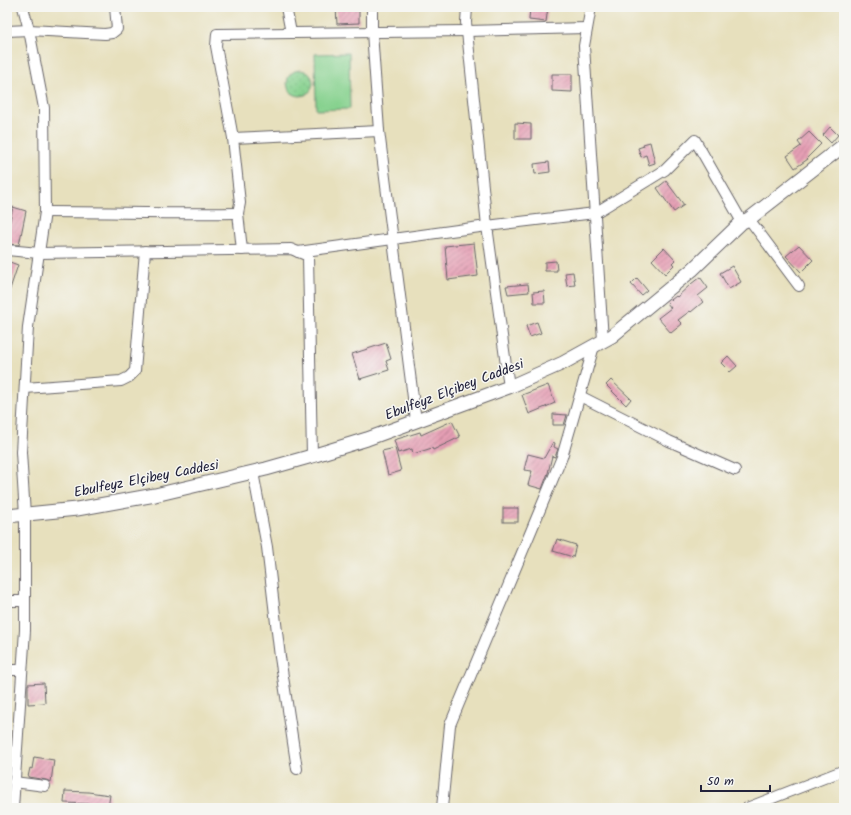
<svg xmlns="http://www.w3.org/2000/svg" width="851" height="815" font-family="Kalam,sans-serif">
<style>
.grass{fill:#87d28f;stroke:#547a65}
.park{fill:url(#park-dots);stroke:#547a65}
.building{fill:url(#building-hatch)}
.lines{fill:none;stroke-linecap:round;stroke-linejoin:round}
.minor-casing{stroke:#676468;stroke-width:12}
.tertiary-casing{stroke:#676468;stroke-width:15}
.minor{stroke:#fff;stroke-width:10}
.tertiary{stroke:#fff;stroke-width:13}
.labels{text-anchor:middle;stroke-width:3;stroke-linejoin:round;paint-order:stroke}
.street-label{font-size:14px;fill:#22223b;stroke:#f6f6f2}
</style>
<defs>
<pattern id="park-dots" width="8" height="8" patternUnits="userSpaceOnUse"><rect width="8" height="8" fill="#87d28f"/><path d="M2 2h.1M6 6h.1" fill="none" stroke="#74b47c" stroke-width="1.8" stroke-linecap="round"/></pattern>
<pattern id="building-hatch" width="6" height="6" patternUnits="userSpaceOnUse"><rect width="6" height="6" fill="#e59fb4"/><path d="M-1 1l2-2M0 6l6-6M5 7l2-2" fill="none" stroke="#b98194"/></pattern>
</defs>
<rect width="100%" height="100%" fill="#f6f6f2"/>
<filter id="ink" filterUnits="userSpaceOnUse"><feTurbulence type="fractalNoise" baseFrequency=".025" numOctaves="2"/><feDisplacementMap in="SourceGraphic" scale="8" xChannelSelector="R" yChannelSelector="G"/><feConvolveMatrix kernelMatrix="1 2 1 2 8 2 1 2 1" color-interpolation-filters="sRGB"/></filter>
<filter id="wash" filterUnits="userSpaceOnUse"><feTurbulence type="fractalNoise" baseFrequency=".012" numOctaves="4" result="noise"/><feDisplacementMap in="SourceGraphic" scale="16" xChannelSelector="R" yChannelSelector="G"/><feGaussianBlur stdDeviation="0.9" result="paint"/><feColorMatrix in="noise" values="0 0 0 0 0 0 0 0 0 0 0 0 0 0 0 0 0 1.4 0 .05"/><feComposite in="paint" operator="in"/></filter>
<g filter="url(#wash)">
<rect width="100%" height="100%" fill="#e7e0bd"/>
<polygon class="grass" points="349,53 350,109 316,110 315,54"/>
<circle class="park" cx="300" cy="83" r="13"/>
<g id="blocks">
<g class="building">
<polygon points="336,7 359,7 359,23 337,24"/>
<polygon points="530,7 548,7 546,22 529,20"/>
<polygon points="552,74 572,74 572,92 552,91"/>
<polygon points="515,123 531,124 531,139 515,139"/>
<polygon points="830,127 838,135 831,143 823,135"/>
<polygon points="809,132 821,144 807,158 808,159 795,168 787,156 801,146 798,142"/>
<polygon points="650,142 655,163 649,165 646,155 641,157 638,148 644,146 643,144"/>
<polygon points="549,162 550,172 535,174 534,164"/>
<polygon points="666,181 684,205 674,212 657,188"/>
<polygon points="13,207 26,211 19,245 7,244 7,233"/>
<polygon points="474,243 478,276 448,280 445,246"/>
<polygon points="799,245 813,260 801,272 786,256"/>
<polygon points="664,248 675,260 672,263 674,265 665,274 652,260"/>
<polygon points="7,261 18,265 8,295 7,295"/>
<polygon points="556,261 557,271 545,271 545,262"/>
<polygon points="732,266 741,282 729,289 720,273"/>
<polygon points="573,272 575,285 567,286 565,273"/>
<polygon points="700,277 708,288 698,296 703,302 691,312 690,311 678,320 682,324 671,333 658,318 671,308 667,303 676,296 677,297 691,284"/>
<polygon points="637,278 647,290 641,295 631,284"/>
<polygon points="528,284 529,292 508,294 506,286"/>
<polygon points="544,291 545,303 534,303 533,292"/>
<polygon points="537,322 541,333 530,337 526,326"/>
<polygon points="386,343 391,359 386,361 389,370 360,379 352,354"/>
<polygon points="728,356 737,366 730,372 721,363"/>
<polygon points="611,380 631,399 626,405 606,385"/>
<polygon points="548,385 555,403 529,414 522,395"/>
<polygon points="553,414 567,415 564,425 553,425"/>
<polygon points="452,421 460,437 433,450 432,448 413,454 412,449 398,453 394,440 420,432 421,435"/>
<polygon points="553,442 555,443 554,447 558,449 555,457 552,456 548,473 542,489 528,485 532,471 524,470 528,454 544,458"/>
<polygon points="395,448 401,471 388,475 382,451"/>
<rect x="503" y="508" width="15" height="14"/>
<polygon points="557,539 576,545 573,557 553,551"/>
<polygon points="44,683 45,703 28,704 28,684"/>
<polygon points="34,757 54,760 51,782 46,780 28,777 30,768 32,769"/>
<polygon points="65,791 88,792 110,795 108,808 91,808 92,804 64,803"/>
</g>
</g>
</g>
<g filter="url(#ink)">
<use href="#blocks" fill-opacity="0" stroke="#676468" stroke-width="1"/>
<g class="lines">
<defs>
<g id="minor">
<polyline points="286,7 291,33"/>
<polyline points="372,7 372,32 379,131 416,421"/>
<polyline points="467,7 466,22 487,226 509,387"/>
<polyline points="591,7 584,46 603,340"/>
<polyline points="7,31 29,30 105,34 112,33 117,29 115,7"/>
<polyline points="233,138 379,131"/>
<path d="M45,212C110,212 174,214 238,213"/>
<polyline points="749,219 799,286"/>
<polyline points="7,250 39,253 291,249 308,256 312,456"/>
<polyline points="242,250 238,213 240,203 233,138 216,46 217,34 467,31 587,28"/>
<polyline points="298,252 487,226 595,213 665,170 695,140 742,222"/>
<polyline points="25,388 121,381 129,377 135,371 145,251"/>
<polyline points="580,396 669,441 735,470"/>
<polyline points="253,472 267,547 280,657 297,769"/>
<polyline points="7,601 25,601"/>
<polyline points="7,670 22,670"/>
<polyline points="14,782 45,786"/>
<polyline points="13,808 25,630 25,515 21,452 28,327 45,212 44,108 29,30 23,7"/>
<polyline points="442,808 450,725 562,457 594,346"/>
<polyline points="747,808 842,771 844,774"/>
</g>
<polyline id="tertiary" points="7,516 77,509 155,495 266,469 312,456 367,439 509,387 563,363 612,336 692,270 742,222 749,219 844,145"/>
</defs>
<use href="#minor" class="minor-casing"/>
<use href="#tertiary" class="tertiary-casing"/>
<use href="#minor" class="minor"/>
<use href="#tertiary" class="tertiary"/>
</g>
</g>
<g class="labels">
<g class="street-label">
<text transform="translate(454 389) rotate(-21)" y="5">Ebulfeyz Elçibey Caddesi</text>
<text transform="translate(146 478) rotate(-11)" y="5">Ebulfeyz Elçibey Caddesi</text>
</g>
</g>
<rect width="851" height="815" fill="none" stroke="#f6f6f2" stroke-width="24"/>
<path d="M701 785v6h69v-6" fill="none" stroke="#22223b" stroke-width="2"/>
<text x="707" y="785" font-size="12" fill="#22223b" stroke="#f6f6f2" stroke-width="3" paint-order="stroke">50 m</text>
</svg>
